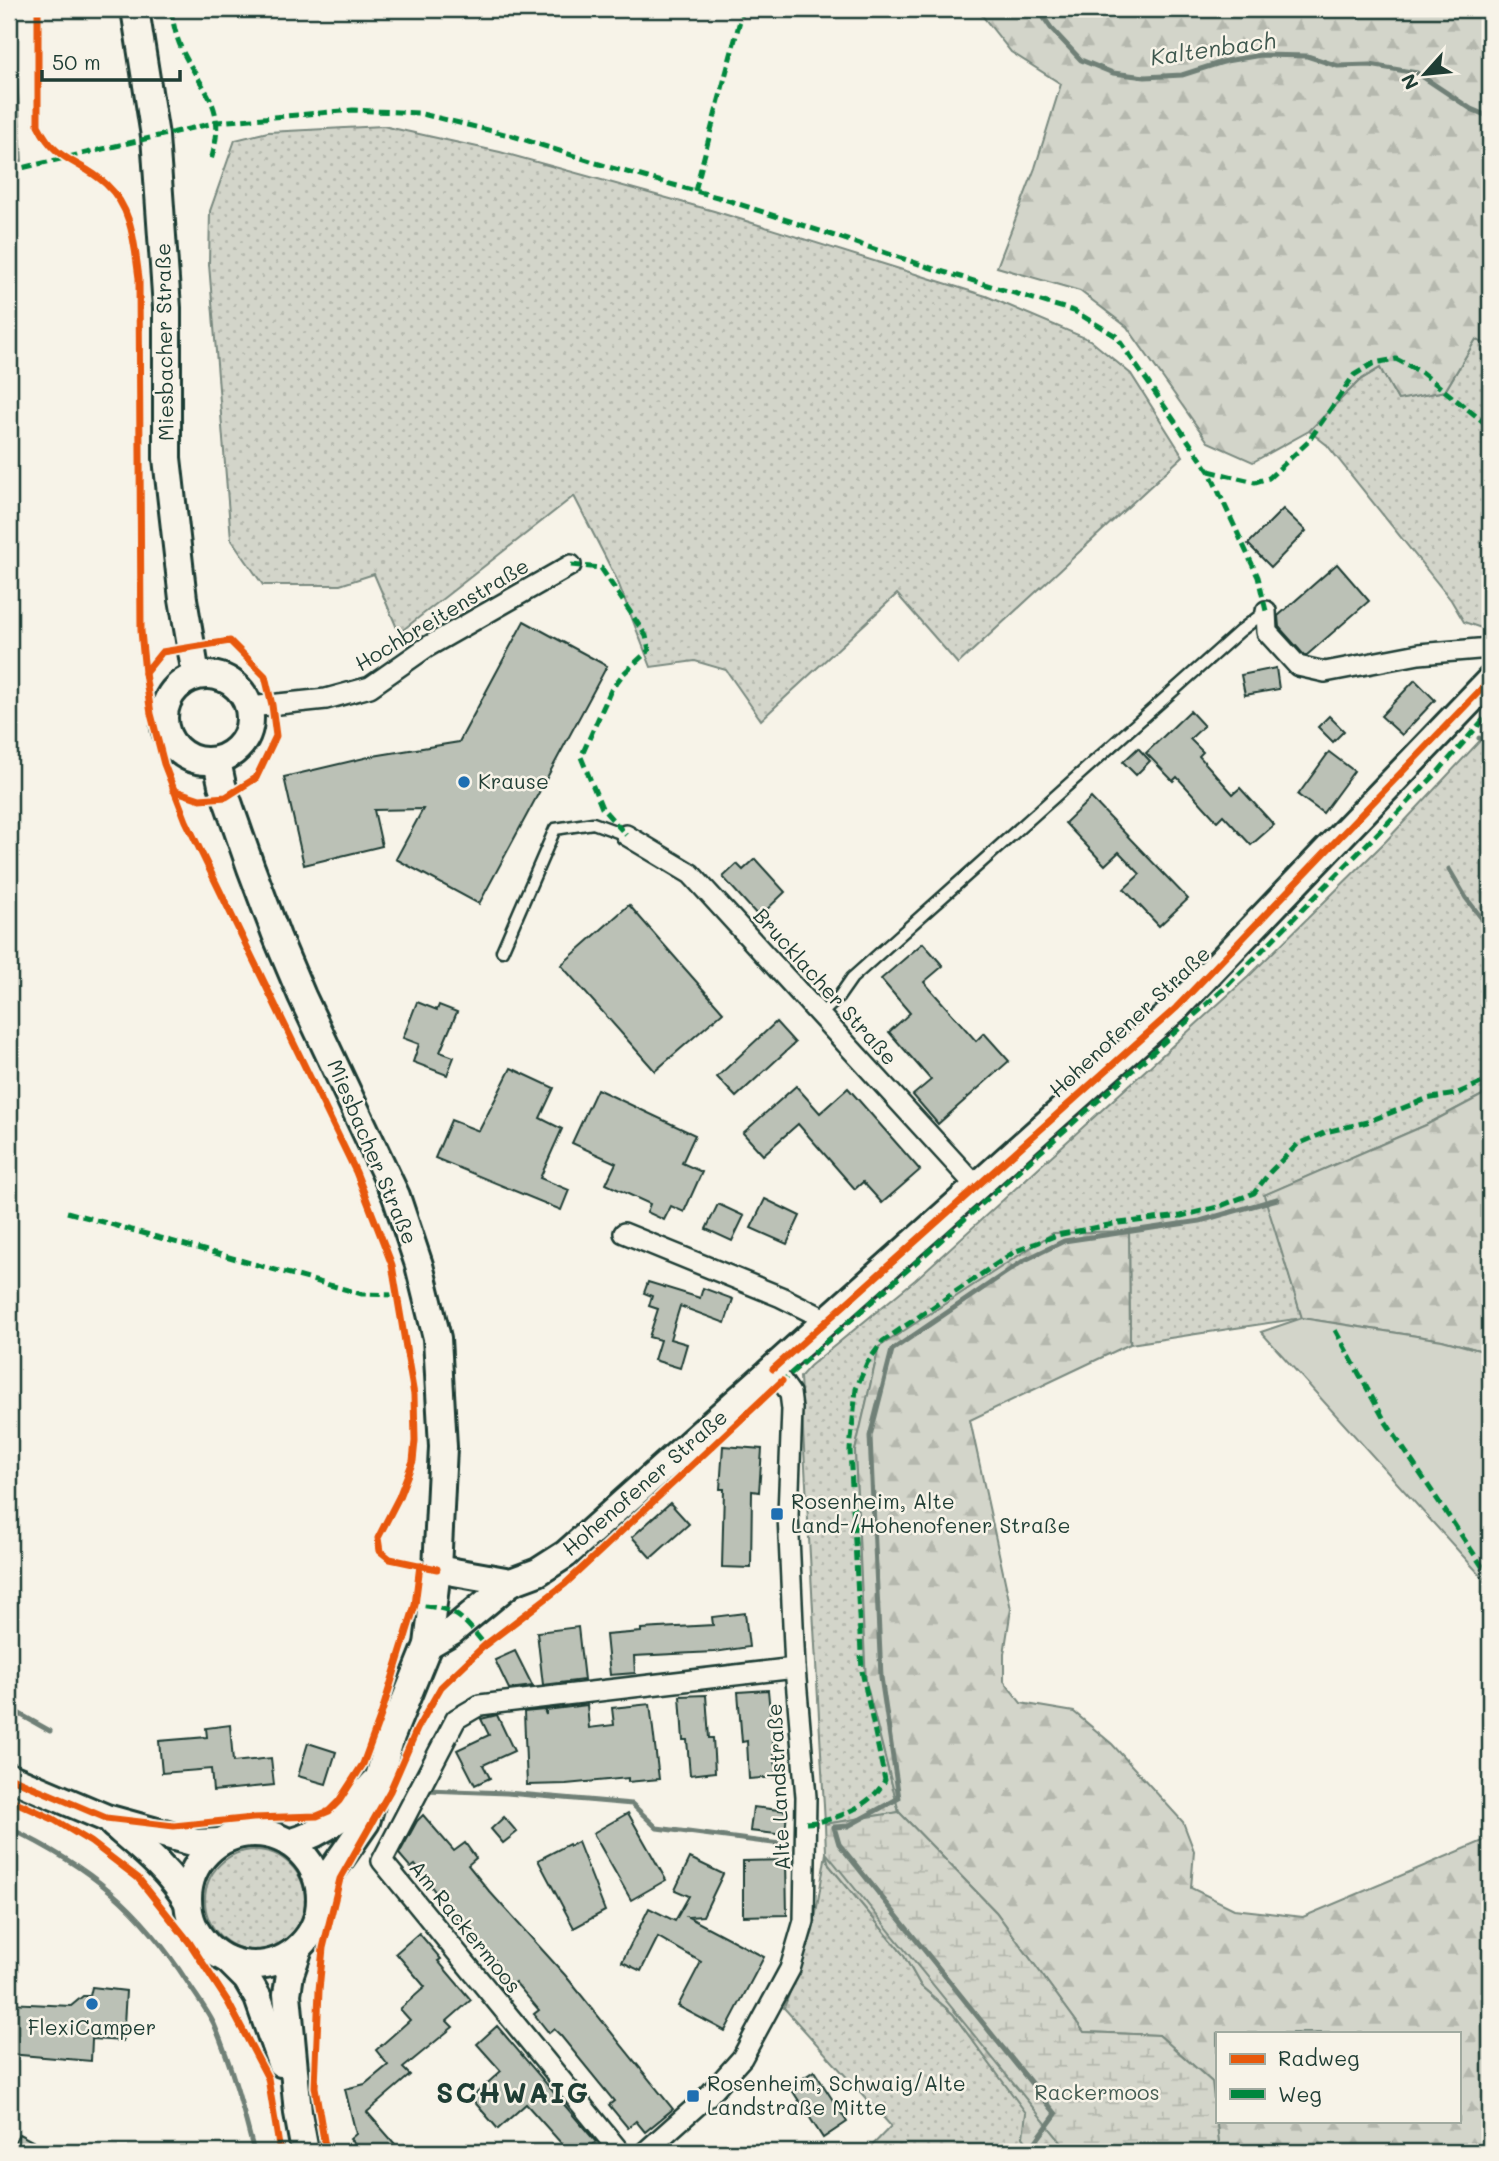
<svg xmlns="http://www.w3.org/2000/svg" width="1499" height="2161" font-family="Mali,sans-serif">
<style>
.grass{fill:url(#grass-dots);stroke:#79897f;stroke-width:2}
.forest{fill:url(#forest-firs);stroke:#79897f;stroke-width:2;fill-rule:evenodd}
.wetland{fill:url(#wetland-marsh);stroke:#79897f;stroke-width:2}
.pitch{fill:#d3d5ca;stroke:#79897f;stroke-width:2}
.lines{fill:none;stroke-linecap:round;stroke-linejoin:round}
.stream{stroke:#6f8077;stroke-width:5}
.building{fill:#bbc1b6;stroke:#1f3d34;stroke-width:2}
.service-casing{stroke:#1f3d34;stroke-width:15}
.minor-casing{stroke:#1f3d34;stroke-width:24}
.secondary-casing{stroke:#1f3d34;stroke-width:32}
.service{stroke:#f7f3e8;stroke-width:10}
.minor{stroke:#f7f3e8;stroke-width:19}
.secondary{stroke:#f7f3e8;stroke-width:26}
.quiet{stroke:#00873e;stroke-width:5;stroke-dasharray:10 5;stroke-linecap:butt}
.cycleway-casing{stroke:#f7f3e8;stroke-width:11}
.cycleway{stroke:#e8590c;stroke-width:7}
.poi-dot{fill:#1f6fb2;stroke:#f7f3e8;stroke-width:2.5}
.labels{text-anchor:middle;stroke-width:5;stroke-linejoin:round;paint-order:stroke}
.street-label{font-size:21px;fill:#1f3d34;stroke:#f7f3e8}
.poi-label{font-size:21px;fill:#1f3d34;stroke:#f7f3e8;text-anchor:start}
.park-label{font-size:21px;fill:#435b52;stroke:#f7f3e8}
.water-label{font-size:23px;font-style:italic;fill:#405950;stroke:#f7f3e8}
.district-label{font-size:28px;font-weight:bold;letter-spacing:2px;fill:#1f3d34;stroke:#f7f3e8}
</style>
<defs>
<pattern id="grass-dots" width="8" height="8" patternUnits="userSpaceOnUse" patternTransform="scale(1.75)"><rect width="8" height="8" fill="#d3d5ca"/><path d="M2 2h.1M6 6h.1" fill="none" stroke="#b5b8ae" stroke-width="1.8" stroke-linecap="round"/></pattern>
<pattern id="forest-firs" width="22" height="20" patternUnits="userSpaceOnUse" patternTransform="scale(1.75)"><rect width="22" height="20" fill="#d3d5ca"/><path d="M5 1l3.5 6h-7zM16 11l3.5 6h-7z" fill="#b5b8ae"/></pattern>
<pattern id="wetland-marsh" width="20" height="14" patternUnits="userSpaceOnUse" patternTransform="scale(1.75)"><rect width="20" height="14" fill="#d3d5ca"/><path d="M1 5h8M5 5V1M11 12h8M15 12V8" fill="none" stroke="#b5b8ae"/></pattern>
</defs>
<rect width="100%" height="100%" fill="#f7f3e8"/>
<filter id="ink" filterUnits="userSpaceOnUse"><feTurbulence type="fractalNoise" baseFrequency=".0143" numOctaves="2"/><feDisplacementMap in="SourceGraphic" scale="14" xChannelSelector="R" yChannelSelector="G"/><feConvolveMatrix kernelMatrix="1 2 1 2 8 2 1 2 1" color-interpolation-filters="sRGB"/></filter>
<g filter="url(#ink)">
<g class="grass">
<polygon points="383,126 500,152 714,211 986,296 1090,340 1131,374 1183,456 958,664 897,594 761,720 726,670 695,661 651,667 617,580 574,496 399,633 374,574 340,585 263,585 231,539 209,264 210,211 235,140 268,132"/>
<polygon points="1476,339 1490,347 1490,631 1464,622 1451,600 1327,445 1309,431 1360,380 1380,368 1398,400 1445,391"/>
<polygon points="1490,730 1490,1091 1426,1125 1265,1195 1302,1318 1130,1344 1129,1231 879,1347 855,1451 866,1682 899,1812 825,1824 800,1377 810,1366 915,1280 1248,977 1386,841"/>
<circle cx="255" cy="1900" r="50"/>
<polygon points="826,1853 829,1865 903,1954 921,1986 953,2014 1027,2113 1023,2137 1034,2152 866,2152 891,2126 784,2008 813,1931"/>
</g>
<g class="forest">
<polygon points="9,9 13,9 22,161 9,163"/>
<polygon points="977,9 1490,9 1490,347 1476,339 1445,391 1398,400 1380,368 1360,380 1309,431 1253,462 1208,442 1127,327 1080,291 997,267 1035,168 1061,84 1011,52"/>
<polygon points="1490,1091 1490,1353 1442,1340 1302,1318 1264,1195 1426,1125"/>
<path d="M1129,1231L1130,1344L970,1420L1011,1609L1004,1654V1681L1021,1703L1074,1712L1112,1744L1183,1822L1194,1851L1191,1888L1234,1909L1303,1917L1490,1838V2152H1220L1212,2082L1159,2035L1084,2032L996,1912L899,1812L866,1682L855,1451L879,1347L1053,1233ZM1217,2033H1459V2121H1217Z"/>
<polygon points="834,1839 1092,2152 1034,2152 1023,2137 1026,2113 953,2014 921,1986 903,1954 829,1865 826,1853"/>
</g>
<polygon class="wetland" points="899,1812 996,1912 1084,2032 1159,2035 1212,2082 1220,2152 1069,2152 826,1853 825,1824"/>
<polygon class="pitch" points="1302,1318 1442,1340 1490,1353 1490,1586 1261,1332"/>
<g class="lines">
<g class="stream">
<polyline points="1038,9 1051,28 1081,60 1113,73 1145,77 1182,75 1226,61 1261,55 1307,56 1338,66 1370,65 1417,73 1471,109 1490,117"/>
<polyline points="1479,738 1490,743"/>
<polyline points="1449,869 1466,898 1490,929"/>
<polyline points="9,1708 50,1731"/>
<polyline points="427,1790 507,1793 632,1804 657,1828 788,1845"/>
<path d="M9,1828C89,1866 140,1908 188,1983C197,1997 207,2010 214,2024C232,2066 243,2109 254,2152"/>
<polyline points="1028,2152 1056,2114 839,1844 834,1827 848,1826 899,1798 881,1677 870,1436 892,1350 1023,1261 1064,1241 1200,1221 1277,1199"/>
</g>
</g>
<g class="building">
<polygon points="1283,509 1306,531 1271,567 1248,544"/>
<polygon points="1337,564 1369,601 1307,655 1304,655 1279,627 1278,616"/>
<polygon points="524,621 607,666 479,904 396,859 423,809 374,810 382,846 304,865 284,777 373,756 459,742"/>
<polygon points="1276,668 1279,689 1245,695 1241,675"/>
<polygon points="1415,680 1435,700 1402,735 1381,716"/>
<polygon points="1190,711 1204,726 1190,739 1203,752 1199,756 1233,794 1240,788 1274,825 1251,845 1223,815 1217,821 1177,777 1173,781 1146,753"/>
<polygon points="1329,716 1344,731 1333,742 1318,727"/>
<polygon points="1138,748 1150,761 1136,775 1123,762"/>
<polygon points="1329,752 1354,771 1323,813 1298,795"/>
<polygon points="1091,798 1188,899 1159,926 1124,889 1140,874 1119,852 1105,865 1065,823"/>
<polygon points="755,859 785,892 759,917 723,877 737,864 743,870"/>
<polygon points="629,905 723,1012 655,1071 561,965"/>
<polygon points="923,943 943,966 924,982 976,1041 984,1033 1009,1061 938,1124 913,1095 931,1080 889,1032 910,1013 881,979"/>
<polygon points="417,1002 437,1010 439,1005 457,1012 440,1052 454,1057 447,1075 413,1062 419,1044 403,1038"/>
<polygon points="776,1022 795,1043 736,1097 717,1077"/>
<polygon points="511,1068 554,1088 540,1118 562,1129 540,1178 569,1190 561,1210 435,1158 451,1120 479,1131"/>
<polygon points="796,1086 820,1113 848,1088 920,1170 882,1203 863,1182 855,1189 798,1124 763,1155 743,1133"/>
<polygon points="597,1089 695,1135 682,1163 702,1172 684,1212 671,1206 664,1220 647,1212 650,1204 606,1184 616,1163 572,1143"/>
<polygon points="765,1199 800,1216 787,1244 751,1228"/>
<polygon points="718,1204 744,1216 732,1241 706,1229"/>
<polygon points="648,1282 700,1298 703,1288 733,1299 725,1323 680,1306 670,1339 687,1344 680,1368 654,1360 660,1340 649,1337 658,1309 649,1306 652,1296 644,1293"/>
<polygon points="723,1446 762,1449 759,1492 752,1491 751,1568 722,1567 724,1489 720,1489"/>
<polygon points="670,1503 689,1524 651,1558 632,1537"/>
<polygon points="745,1613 749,1647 714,1652 634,1656 635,1673 610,1675 606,1635 641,1632 641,1629 713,1625 712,1617"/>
<polygon points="578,1627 584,1680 543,1685 537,1632"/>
<polygon points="515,1651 531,1683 533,1686 509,1689 495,1660"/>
<polygon points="768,1690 776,1777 749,1779 747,1741 742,1742 738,1692"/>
<polygon points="706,1695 709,1738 713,1738 715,1772 690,1775 687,1740 683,1740 680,1696"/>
<polygon points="650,1704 659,1779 628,1782 628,1778 566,1784 527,1785 524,1712 544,1710 546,1715 546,1710 587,1705 589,1728 614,1725 612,1708"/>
<polygon points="497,1715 514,1751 483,1765 490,1778 475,1785 457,1750 489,1735 481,1719"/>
<polygon points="230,1725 233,1762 271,1758 274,1785 213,1791 211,1769 162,1773 159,1741 207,1737 206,1728"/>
<polygon points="308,1743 336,1752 326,1784 298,1776"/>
<polygon points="753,1807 787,1811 785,1835 750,1831"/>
<polygon points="628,1813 666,1880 631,1900 593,1833"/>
<polygon points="423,1815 454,1851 465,1843 476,1858 468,1865 489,1891 565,1975 673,2109 645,2132 636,2121 628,2128 609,2105 614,2101 561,2036 554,2029 549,2033 534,2014 539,2010 515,1982 508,1988 494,1972 499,1967 495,1960 446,1906 415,1865 411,1868 399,1854 417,1821"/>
<polygon points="504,1817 517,1832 503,1843 491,1829"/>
<polygon points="578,1842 605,1911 574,1928 538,1860 569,1844 570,1846"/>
<polygon points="690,1858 723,1874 703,1916 688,1917 764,1957 725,2031 678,2006 701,1962 658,1937 641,1971 622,1962 649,1908 675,1921 689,1896 675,1890"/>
<polygon points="786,1860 787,1915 743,1916 743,1861"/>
<polygon points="419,1933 441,1959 438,1961 471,2000 447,2021 453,2027 403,2068 410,2075 367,2112 402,2152 361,2152 350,2139 356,2134 345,2089 365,2084 388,2065 376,2050 410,2020 400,2009 425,1987 396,1953"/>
<polygon points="92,1987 126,1991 123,2041 92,2039 91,2061 9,2054 9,2003 71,2006 83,1996 90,1996"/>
<polygon points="497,2026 596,2142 584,2152 569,2152 526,2104 498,2129 471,2098 501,2071 477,2044"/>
<polygon points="814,2071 847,2122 823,2138 790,2087"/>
<polygon points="19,2134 53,2152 9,2152"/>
</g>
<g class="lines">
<defs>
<g id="service">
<polyline points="502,951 555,829 593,823 626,835"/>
<polyline points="820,1015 838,998 852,978 1240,631 1266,611"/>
</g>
<g id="minor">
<polyline points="1266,611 1267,632 1298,666 1325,672 1419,654 1490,648"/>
<polyline points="250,707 326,699 370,687 427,647 571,565"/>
<polyline points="626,835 691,874 977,1187"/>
<polyline points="624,1233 781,1297 827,1320"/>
<polyline points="620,2152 382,1861 456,1719 480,1705 795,1668"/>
<polyline points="645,2152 708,2096 742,2058 790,1969 804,1921 806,1797 795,1668 788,1515 792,1409 790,1393 773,1369"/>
</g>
<g id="secondary">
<polyline points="135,9 155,136 167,308 167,458 183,599 196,675"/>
<circle cx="207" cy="718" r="43"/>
<polyline points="217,761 222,785 251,868 277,937 302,996 396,1196 419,1265 437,1338 443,1447 437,1569 428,1645 391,1736 366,1822 320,1888"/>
<polyline points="437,1569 511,1582 538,1572 566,1554 1176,1008 1490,680"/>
<polyline points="428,1645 452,1631 511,1582"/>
<polyline points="9,1777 106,1818 196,1843 220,1842"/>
<path d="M113,1824C141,1848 169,1870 188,1902"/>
<circle cx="254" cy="1899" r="66"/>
<path d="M289,1843C328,1832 348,1813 374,1783"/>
<polyline points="299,1948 290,1974 287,1994 298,2113 305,2152"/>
<polyline points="228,1960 247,1979 258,1998 281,2063"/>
</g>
</defs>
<use href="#service" class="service-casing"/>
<use href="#minor" class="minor-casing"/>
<use href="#secondary" class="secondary-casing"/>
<use href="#service" class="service"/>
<use href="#minor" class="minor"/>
<use href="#secondary" class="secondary"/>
<g class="quiet">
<path d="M171,9C173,23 176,37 182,50C204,95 228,105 211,160"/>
<polyline points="9,171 218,122 353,110 418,113 513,136 612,168 721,198 934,269 1074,311 1116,336 1209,471 1258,577 1266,611"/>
<polyline points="695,191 743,9"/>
<polyline points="1209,471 1255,482 1269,478 1308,442 1354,375 1374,363 1396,359 1421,372 1490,427"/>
<polyline points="571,565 601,568 646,636 649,650 623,674 611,690 581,757 602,808 626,835"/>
<polyline points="67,1212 362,1294 399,1295"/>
<polyline points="1335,1330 1385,1421 1482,1566 1490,1570"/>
<polyline points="779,1384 1226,987 1437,773 1490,712"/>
<path d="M413,1610L415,1605C455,1608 460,1614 485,1645"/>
<path d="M806,1823C834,1822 873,1805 885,1780L862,1671L850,1450L856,1389L867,1363L883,1341L1014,1252L1057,1235L1119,1223L1181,1216L1218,1207L1254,1193L1270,1172L1298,1144L1326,1132L1367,1122L1426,1099L1456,1094L1490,1079"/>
</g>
<defs>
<g id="cycleway">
<path d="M38,9V125C57,164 79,159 106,184C133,209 134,243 139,278L141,631L145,673L151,714L164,764L186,821L356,1172L392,1265L414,1395L415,1441L413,1461L399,1497L378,1538L380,1551L390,1559L437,1569"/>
<polyline points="145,673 162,652 230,641 265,676 272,705 276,736 256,778 226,797 200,799 173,790"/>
<polyline points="773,1369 1176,1008 1490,680"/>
<polyline points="9,1777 106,1818 174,1826 253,1818 317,1816 329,1811 339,1801 363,1764 381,1715 415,1605 420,1565"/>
<polyline points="9,1799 53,1819 91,1842 138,1878 189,1942 228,2002 268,2078 280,2152"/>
<polyline points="326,2152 315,2087 319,1990 323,1948 340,1879 390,1791 417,1729 441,1687 485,1645 565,1584 782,1381"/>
</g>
</defs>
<use href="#cycleway" class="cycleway-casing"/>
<use href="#cycleway" class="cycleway"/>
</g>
</g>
<g class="poi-dot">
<circle cx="464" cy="782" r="7"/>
<rect x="770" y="1507" width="14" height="14" rx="3.5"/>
<circle cx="92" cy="2004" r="7"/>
<rect x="686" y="2089" width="14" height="14" rx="3.5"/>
</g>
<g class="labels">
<g class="street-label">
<text transform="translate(165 342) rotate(-91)" y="7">Miesbacher Straße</text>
<text transform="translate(442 615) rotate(-31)" y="7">Hochbreitenstraße</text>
<text transform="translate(825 987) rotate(48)" y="7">Brucklacher Straße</text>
<text transform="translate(1130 1022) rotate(-43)" y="7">Hohenofener Straße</text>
<text transform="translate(372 1152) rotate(67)" y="7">Miesbacher Straße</text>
<text transform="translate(645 1483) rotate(-41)" y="7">Hohenofener Straße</text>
<text transform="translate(779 1787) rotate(-93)" y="7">Alte Landstraße</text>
<text transform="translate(465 1927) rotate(51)" y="7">Am Rackermoos</text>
</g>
<g class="poi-label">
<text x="478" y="789">Krause</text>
<text x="791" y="1509">Rosenheim, Alte<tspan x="791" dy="24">Land-/Hohenofener Straße</tspan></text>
<text x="92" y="2035" text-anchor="middle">FlexiCamper</text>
<text x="707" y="2091">Rosenheim, Schwaig/Alte<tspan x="707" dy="24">Landstraße Mitte</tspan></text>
</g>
<g class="park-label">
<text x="1097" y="2100">Rackermoos</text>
</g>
<g class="water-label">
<text transform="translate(1213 49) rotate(-8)" y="8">Kaltenbach</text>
</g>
<g class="district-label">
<text x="513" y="2103">SCHWAIG</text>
</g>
</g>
<rect width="1499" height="2161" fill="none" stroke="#f7f3e8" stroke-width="35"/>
<rect x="18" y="18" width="1464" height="2126" fill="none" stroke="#1f3d34" stroke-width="2.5" filter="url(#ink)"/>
<rect x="1216" y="2032" width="245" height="91" fill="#f7f3e8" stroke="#a1aaa0" stroke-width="2"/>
<rect x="1230" y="2054" width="35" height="10" fill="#e8590c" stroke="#a1aaa0" stroke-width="2"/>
<text x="1278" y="2066" font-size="21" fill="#1f3d34">Radweg</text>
<rect x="1230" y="2089" width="35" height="10" fill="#00873e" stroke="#a1aaa0" stroke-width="2"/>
<text x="1278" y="2102" font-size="21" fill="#1f3d34">Weg</text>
<g transform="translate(1425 74) rotate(243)" stroke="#f7f3e8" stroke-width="5" paint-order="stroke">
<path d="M0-5L12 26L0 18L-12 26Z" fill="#1f3d34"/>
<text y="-10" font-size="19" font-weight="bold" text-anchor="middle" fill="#1f3d34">N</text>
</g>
<path d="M42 70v10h138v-10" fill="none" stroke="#1f3d34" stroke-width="3.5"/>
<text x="52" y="70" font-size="21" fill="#1f3d34" stroke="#f7f3e8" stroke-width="5" paint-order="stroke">50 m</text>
</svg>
